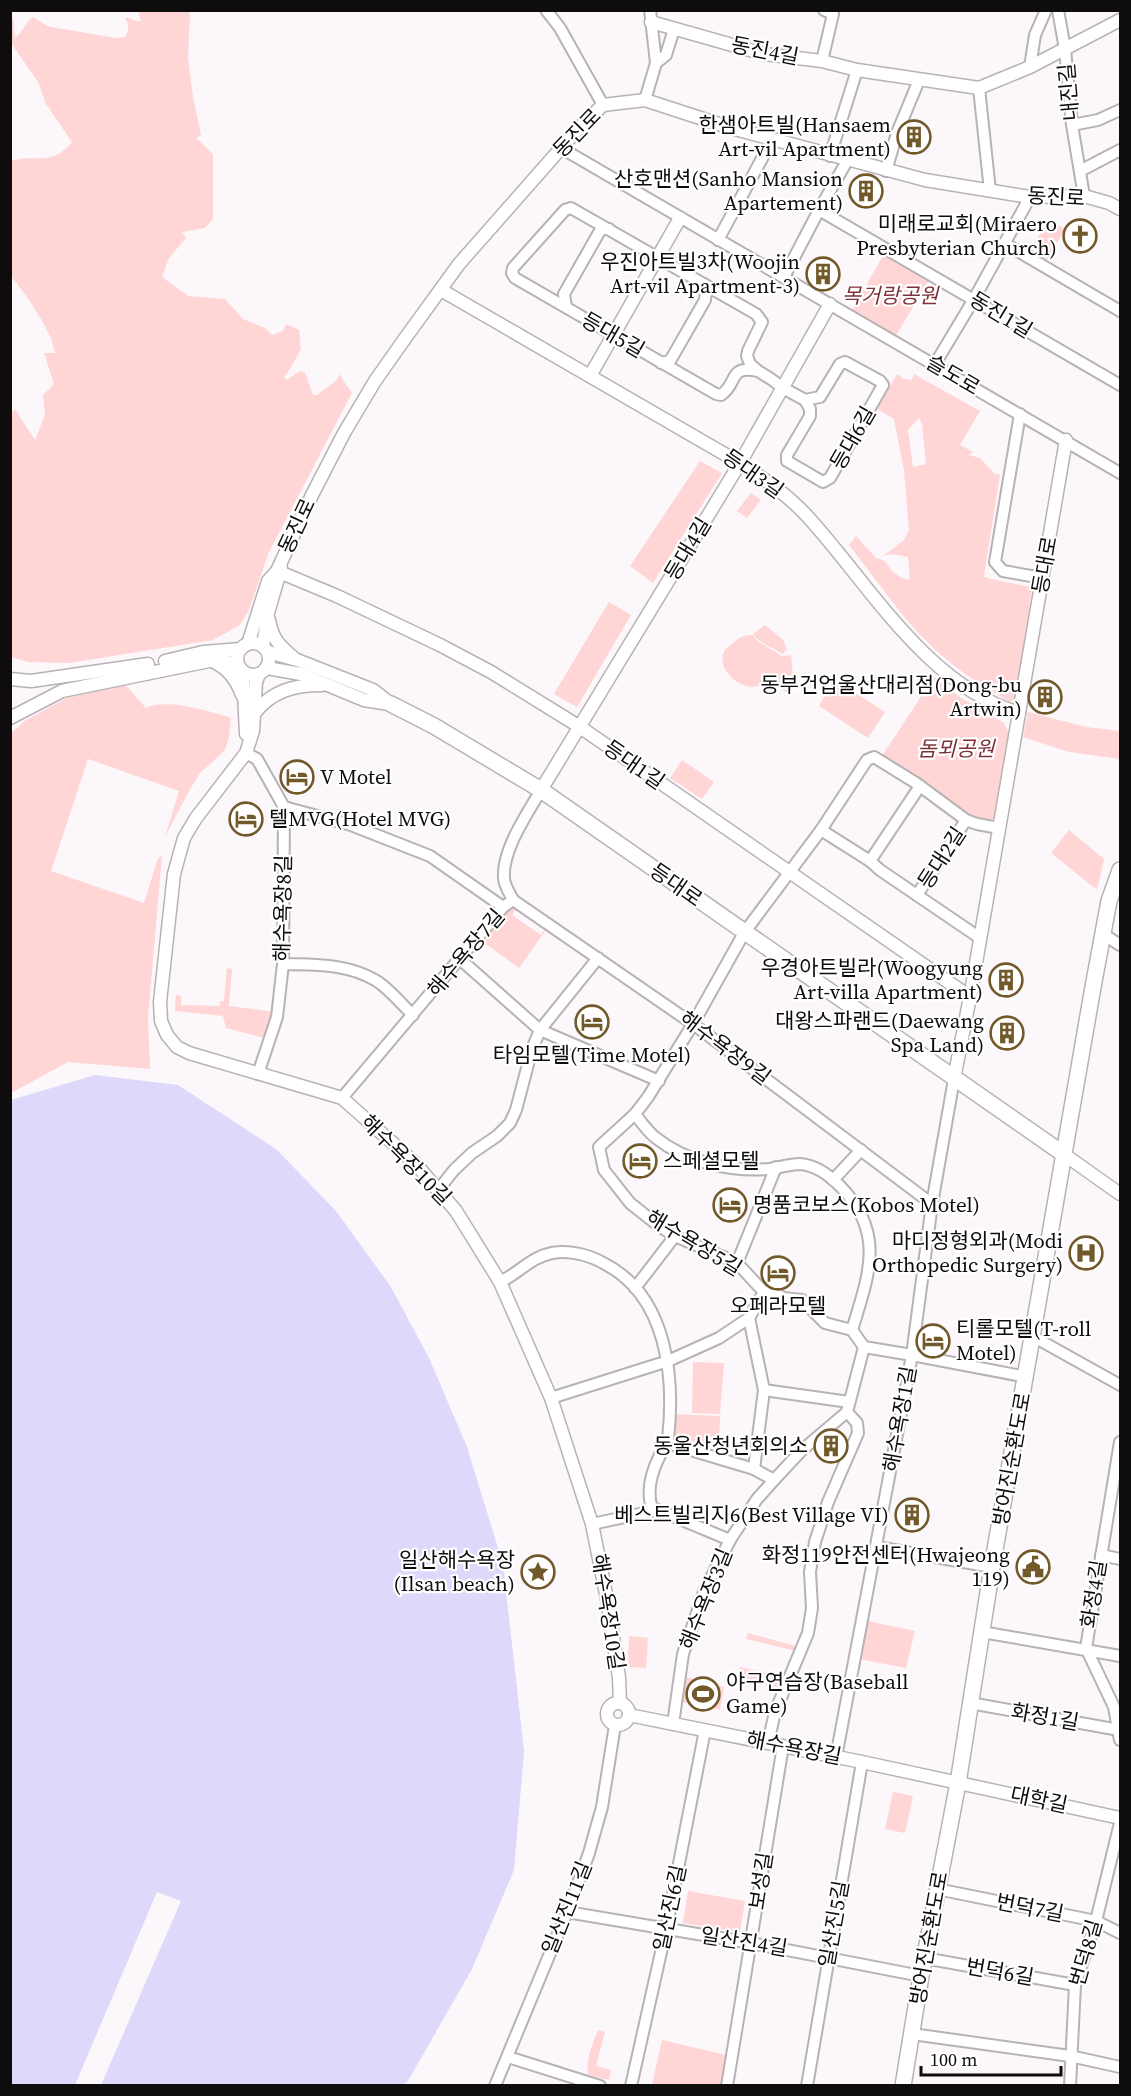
<svg xmlns="http://www.w3.org/2000/svg" width="1131" height="2096" font-family="'Source Serif 4','Noto Sans KR',serif">
<style>
.green{fill:#ffd5d5;fill-rule:evenodd}
.water{fill:#ded9fa}
.lines{fill:none;stroke-linecap:round;stroke-linejoin:round}
.minor-casing{stroke:#b8b2b6;stroke-width:14}
.tertiary-casing{stroke:#b8b2b6;stroke-width:15}
.secondary-casing{stroke:#b8b2b6;stroke-width:18}
.minor{stroke:#fff;stroke-width:10}
.tertiary{stroke:#fff;stroke-width:12}
.secondary{stroke:#fff;stroke-width:15}
.labels{text-anchor:middle;stroke-width:4.5;stroke-linejoin:round;paint-order:stroke}
.street-label{font-size:21px;fill:#0e0c0d;stroke:#fff}
.poi-label{font-size:21px;fill:#0e0c0d;stroke:#fff;text-anchor:end}
.park-label{font-size:21px;font-style:italic;fill:#7e3238;stroke:#fff}
</style>
<rect width="100%" height="100%" fill="#fcf7fb"/>
<g class="green">
<path d="M138,11H190L188,57L193,97L201,135L196,138L213,154V219L205,228L182,232L186,238L169,258L162,277L188,296L225,299L243,319L265,328L272,335L283,331L286,324L299,330L301,349L287,374L284,376L286,380L300,371L305,373L313,395H317L337,380L339,374L352,393L268,554L249,610L240,625L213,640L69,663L28,662L11,657V413L15,409L35,440L45,415L43,395L54,384L44,353H55L51,338L41,319L27,297L11,276V161C38,153 50,168 72,142L46,104L38,82L11,43V18H13L15,38C23,33 25,22 33,17L47,26L57,28L116,38L125,37C129,30 130,25 125,19L126,17L136,21H141Z"/>
<polygon points="1049,220 1065,229 1046,261 1029,251"/>
<polygon points="884,254 929,280 895,337 851,312"/>
<path d="M897,374L904,379L912,380L914,374L980,411L960,445L973,452L969,455L980,458L995,474L1000,475L984,576L987,578L1030,587L1032,589L1016,698L1010,702C978,684 947,663 921,636C895,608 873,575 849,545L856,536L876,558L885,561C890,570 899,579 910,580L908,557L893,554L883,556L904,540L909,530L904,470L894,419L877,409ZM919,418L922,424L926,464L913,467L908,430Z"/>
<polygon points="700,461 722,473 653,583 630,566"/>
<polygon points="751,493 761,500 747,518 737,511"/>
<polygon points="609,602 631,615 577,707 554,694"/>
<path d="M765,625L783,640L787,650L782,654C772,646 761,645 753,634Z"/>
<path d="M753,635C759,645 771,648 781,656L791,655L793,676L787,693L767,679C754,700 717,675 723,655C724,649 728,647 732,644C738,638 743,635 753,635Z"/>
<polygon points="934,677 961,698 1004,723 1010,736 998,818 977,820 882,756"/>
<polygon points="834,679 885,712 868,738 819,706"/>
<path d="M121,680L146,708C166,698 209,711 231,718L229,737L225,750L200,773L189,791L165,837L179,791L88,759L51,871L144,903L158,858L162,856L148,1016L150,1069L68,1062L11,1093V733L26,720L87,687Z"/>
<polygon points="1028,712 1086,727 1120,731 1120,759 1069,752 1023,737"/>
<polygon points="682,760 714,782 702,799 670,778"/>
<polygon points="1069,830 1104,859 1097,890 1051,853"/>
<path d="M517,907L548,927L519,968L483,942L509,908ZM517,908L546,928L541,935L512,915Z"/>
<polygon points="227,968 232,969 229,1006 275,1012 265,1038 226,1028 223,1016 175,1011 176,995 181,996 181,1005 220,1006 220,1001 224,1001"/>
<polygon points="693,1362 724,1363 720,1414 692,1413"/>
<polygon points="673,1414 720,1416 719,1444 675,1442 673,1439"/>
<polygon points="868,1621 915,1631 906,1668 859,1659"/>
<polygon points="748,1633 799,1647 796,1651 746,1639"/>
<polygon points="629,1636 648,1638 646,1668 628,1667"/>
<polygon points="740,1667 785,1678 779,1688 738,1677"/>
<polygon points="685,1677 724,1687 720,1710 682,1702"/>
<polygon points="893,1792 913,1796 905,1833 885,1829"/>
<polygon points="688,1891 745,1901 740,1932 683,1923"/>
<path d="M598,2030L605,2032L596,2066L611,2070L609,2080L588,2075C586,2058 592,2045 598,2030Z"/>
<polygon points="662,2040 726,2055 721,2085 652,2085"/>
</g>
<polygon class="water" points="95,1075 178,1085 276,1149 336,1211 391,1287 429,1358 467,1447 503,1564 524,1751 514,1870 472,1969 408,2081 403,2085 101,2085 181,1901 157,1892 75,2085 11,2085 11,1100"/>
<g class="lines">
<defs>
<g id="minor">
<polyline points="546,10 560,28 603,105"/>
<polyline points="650,10 656,63"/>
<polyline points="1058,10 1065,49 1072,125 1084,196"/>
<polyline points="822,61 833,14 824,10"/>
<polyline points="1030,67 1035,35 1046,10"/>
<polyline points="979,88 990,191"/>
<polyline points="645,100 656,63 666,55 674,29"/>
<polyline points="1072,125 1098,120 1120,110"/>
<polyline points="561,148 1120,473"/>
<polyline points="830,156 857,70"/>
<polyline points="886,171 897,133 919,80"/>
<polyline points="1080,171 1120,150"/>
<polyline points="819,210 1120,385"/>
<polyline points="718,240 772,140"/>
<polyline points="1004,243 1120,311"/>
<polyline points="784,277 819,210 847,161"/>
<polyline points="566,307 564,294 601,229 609,229"/>
<polyline points="661,363 670,361 705,300 706,290 704,284"/>
<polyline points="935,364 974,299 1030,197"/>
<path d="M758,371C727,365 739,383 721,395L716,394L515,278L512,273L513,268L565,210L571,208L756,314L762,322L748,351L747,356L750,364L758,371L771,379L783,388L805,400L810,409V416L787,455V461L823,482L830,478L883,385L880,381L845,362L840,364L820,397L805,400"/>
<polyline points="1020,414 995,562 1003,571 1042,578"/>
<polyline points="246,753 257,759 284,807 283,964 277,1017 258,1074"/>
<polyline points="284,807 351,825 430,856 503,907"/>
<polyline points="821,830 870,861 880,870 980,938"/>
<polyline points="870,861 920,786"/>
<polyline points="917,895 966,820"/>
<polyline points="513,900 693,1024 932,1204"/>
<polyline points="1103,934 1120,945"/>
<polyline points="461,960 540,1030 659,1081"/>
<path d="M283,964C314,965 346,963 375,980C389,988 401,1004 413,1015"/>
<path d="M342,1098L503,907L513,900C510,894 504,885 504,878C502,850 527,814 541,790"/>
<path d="M635,1114C641,1122 648,1132 656,1138C686,1162 730,1172 769,1169C779,1168 789,1164 800,1164C815,1165 829,1175 840,1186C886,1233 869,1274 852,1330"/>
<polyline points="833,1180 861,1150"/>
<polyline points="439,1189 454,1170 472,1153 497,1136 510,1123 516,1110 532,1049 540,1030 598,958"/>
<polyline points="737,1263 776,1167"/>
<path d="M500,1282C519,1273 531,1257 552,1253C570,1250 590,1255 605,1264C667,1296 675,1377 668,1439C667,1445 662,1449 660,1455C652,1471 646,1491 652,1508L658,1510"/>
<polyline points="635,1288 675,1236"/>
<polyline points="764,1292 737,1263 675,1236 659,1226 630,1203 604,1170 599,1147 635,1114 648,1097 693,1024 744,933 821,830 867,760 874,757 916,783 966,820 977,824 999,828"/>
<polyline points="764,1292 774,1293 784,1298 802,1300 825,1323 852,1330"/>
<polyline points="749,1318 764,1390 754,1469"/>
<polyline points="1034,1337 1120,1385"/>
<polyline points="864,1347 912,1355 1027,1377"/>
<polyline points="764,1390 849,1402"/>
<polyline points="551,1398 668,1361 719,1338 749,1318 764,1292"/>
<polyline points="1120,1442 1086,1648 1114,1707 1120,1740"/>
<polyline points="667,1443 754,1469 774,1480"/>
<polyline points="592,1524 658,1510 730,1540"/>
<polyline points="877,1547 992,1567"/>
<polyline points="1101,1555 1120,1559"/>
<polyline points="982,1632 1120,1656"/>
<polyline points="970,1703 1119,1730"/>
<polyline points="673,1724 683,1654 704,1592 730,1540 757,1499 774,1480 802,1450 847,1412"/>
<polyline points="768,1743 775,1712 808,1633 812,1608 810,1572 815,1542 828,1502 858,1433 857,1423 847,1412 864,1347 852,1330"/>
<polyline points="836,1757 912,1355 932,1204 954,1079"/>
<polyline points="937,1889 1096,1921 1120,1933"/>
<polyline points="567,1912 751,1943 921,1976"/>
<polyline points="924,1958 1075,1985"/>
<polyline points="912,2034 1070,2056 1120,2067"/>
<polyline points="508,2057 600,2086"/>
<polyline points="495,2086 570,1905 589,1853 602,1807 615,1725"/>
<polyline points="631,2086 666,1930 705,1730"/>
<polyline points="727,2086 783,1746"/>
<polyline points="807,2086 862,1762"/>
<polyline points="1070,2086 1075,1985 1096,1921 1120,1823"/>
</g>
<g id="tertiary">
<polyline points="651,22 764,54 822,61 857,70 979,88 1030,67 1120,20"/>
<path d="M441,290L740,463C764,479 788,495 808,517C870,585 926,685 1019,713"/>
<polyline points="590,376 680,218"/>
<polyline points="277,571 337,596 440,645 491,672 580,727 970,997"/>
<path d="M269,620C273,641 280,646 295,659"/>
<circle cx="253" cy="659" r="16"/>
<polyline points="248,644 268,581 277,571 312,495 344,433 375,381 406,337 459,264 577,130 603,105 645,100 731,128 925,180 1030,197 1084,196 1109,203 1120,209"/>
<polyline points="263,646 268,613 281,568"/>
<polyline points="268,652 297,660 373,690 391,704"/>
<polyline points="165,661 203,652 241,649"/>
<path d="M216,663C230,670 237,681 242,695"/>
<polyline points="267,668 301,674 364,700 389,704"/>
<polyline points="243,671 246,734"/>
<polyline points="259,674 256,682 253,731 246,753 196,818 184,838 174,874 160,1002 161,1021 167,1035 177,1047 189,1053 342,1098 414,1162 456,1211 500,1282 551,1398 592,1524 608,1604 619,1678 620,1703"/>
<polyline points="10,679 31,681 148,664"/>
<path d="M254,714C271,691 294,685 322,685"/>
<polyline points="10,718 62,691 209,661 225,661 239,666"/>
<polyline points="541,790 740,463 830,304"/>
<polyline points="954,1079 971,992 1066,440"/>
<polyline points="1065,1155 1120,1194"/>
<circle cx="618" cy="1714" r="11"/>
<polyline points="629,1715 862,1762 1120,1818"/>
</g>
<g id="secondary">
<polyline points="391,704 434,726 541,790 1065,1155"/>
<polyline points="903,2086 921,1976 958,1783 992,1567 1093,987 1109,901 1120,870"/>
</g>
</defs>
<use href="#minor" class="minor-casing"/>
<use href="#tertiary" class="tertiary-casing"/>
<use href="#secondary" class="secondary-casing"/>
<use href="#minor" class="minor"/>
<use href="#tertiary" class="tertiary"/>
<use href="#secondary" class="secondary"/>
</g>
<defs>
<symbol id="building-ring" viewBox="-11 -11 22 22"><circle r="9.5" fill="#fff" stroke="#71592a" stroke-width="1.5"/><path d="M-4-6H4V6H1V3H-1V6H-4ZM-2.5-4.3h1.7v1.8h-1.7ZM.8-4.3h1.7v1.8H.8ZM-2.5-1h1.7V.8h-1.7ZM.8-1h1.7V.8H.8Z" fill="#71592a"/></symbol>
<symbol id="church-ring" viewBox="-11 -11 22 22"><circle r="9.5" fill="#fff" stroke="#71592a" stroke-width="1.5"/><path d="M-1.2-6h2.4v3.5h3.3v2.4h-3.3V6h-2.4V-.1h-3.3v-2.4h3.3Z" fill="#71592a"/></symbol>
<symbol id="hotel-ring" viewBox="-11 -11 22 22"><circle r="9.5" fill="#fff" stroke="#71592a" stroke-width="1.5"/><path d="M-6-4.5h1.5V1H6V5H4.5V3h-9V5H-6ZM-4 0a1.8 1.8 0 1 1 3.6 0ZM.5 0V-2.5h3Q6-2.5 6 0Z" fill="#71592a"/></symbol>
<symbol id="hospital-ring" viewBox="-11 -11 22 22"><circle r="9.5" fill="#fff" stroke="#71592a" stroke-width="1.5"/><path d="M-5-5h3v3.5h4V-5h3V5h-3V1.5h-4V5h-3Z" fill="#71592a"/></symbol>
<symbol id="civic-ring" viewBox="-11 -11 22 22"><circle r="9.5" fill="#fff" stroke="#71592a" stroke-width="1.5"/><path d="M-.6-6.5H3V-4.5H.6V-3L4-1V1h2V6H-6V1h2V-1L-.6-3ZM-1.2 2.5V6h2.4V2.5Z" fill="#71592a"/></symbol>
<symbol id="sight-ring" viewBox="-11 -11 22 22"><circle r="9.5" fill="#fff" stroke="#71592a" stroke-width="1.5"/><path d="M0-6L1.8-2.2L6-1.7L2.9 1.2L3.7 5.4L0 3.3L-3.7 5.4L-2.9 1.2L-6-1.7L-1.8-2.2Z" fill="#71592a"/></symbol>
<symbol id="stadium-ring" viewBox="-11 -11 22 22"><circle r="9.5" fill="#fff" stroke="#71592a" stroke-width="1.5"/><path d="M0-5a6.5 5 0 1 0 0 10a6.5 5 0 1 0 0-10ZM-3.5-1.8h7v3.6h-7Z" fill="#71592a"/></symbol>
</defs>
<g fill-rule="evenodd">
<use href="#building-ring" x="895" y="118" width="38" height="38"/>
<use href="#building-ring" x="847" y="172" width="38" height="38"/>
<use href="#church-ring" x="1061" y="217" width="38" height="38"/>
<use href="#building-ring" x="804" y="255" width="38" height="38"/>
<use href="#building-ring" x="1026" y="678" width="38" height="38"/>
<use href="#hotel-ring" x="278" y="758" width="38" height="38"/>
<use href="#hotel-ring" x="227" y="800" width="38" height="38"/>
<use href="#building-ring" x="987" y="961" width="38" height="38"/>
<use href="#hotel-ring" x="573" y="1003" width="38" height="38"/>
<use href="#building-ring" x="988" y="1014" width="38" height="38"/>
<use href="#hotel-ring" x="621" y="1142" width="38" height="38"/>
<use href="#hotel-ring" x="711" y="1186" width="38" height="38"/>
<use href="#hospital-ring" x="1067" y="1234" width="38" height="38"/>
<use href="#hotel-ring" x="759" y="1254" width="38" height="38"/>
<use href="#hotel-ring" x="914" y="1322" width="38" height="38"/>
<use href="#building-ring" x="812" y="1427" width="38" height="38"/>
<use href="#building-ring" x="893" y="1496" width="38" height="38"/>
<use href="#civic-ring" x="1014" y="1548" width="38" height="38"/>
<use href="#sight-ring" x="519" y="1553" width="38" height="38"/>
<use href="#stadium-ring" x="684" y="1675" width="38" height="38"/>
</g>
<g class="labels">
<g class="street-label">
<text transform="translate(765 51) rotate(11)" y="7">동진4길</text>
<text transform="translate(1069 92) rotate(-95)" y="7">내진길</text>
<text transform="translate(577 133) rotate(-46)" y="7">동진로</text>
<text transform="translate(1056 197) rotate(3)" y="7">동진로</text>
<text transform="translate(1001 315) rotate(31)" y="7">동진1길</text>
<text transform="translate(613 335) rotate(30)" y="7">등대5길</text>
<text transform="translate(953 375) rotate(30)" y="7">슬도로</text>
<text transform="translate(853 438) rotate(-60)" y="7">등대6길</text>
<text transform="translate(753 474) rotate(35)" y="7">등대3길</text>
<text transform="translate(297 526) rotate(-65)" y="7">동진로</text>
<text transform="translate(688 549) rotate(-59)" y="7">등대4길</text>
<text transform="translate(1045 565) rotate(-80)" y="7">등대로</text>
<text transform="translate(634 765) rotate(35)" y="7">등대1길</text>
<text transform="translate(942 858) rotate(-57)" y="7">등대2길</text>
<text transform="translate(676 885) rotate(35)" y="7">등대로</text>
<text transform="translate(283 908) rotate(-89)" y="7">해수욕장8길</text>
<text transform="translate(466 953) rotate(-50)" y="7">해수욕장7길</text>
<text transform="translate(725 1048) rotate(37)" y="7">해수욕장9길</text>
<text transform="translate(406 1160) rotate(45)" y="7">해수욕장10길</text>
<text transform="translate(694 1243) rotate(31)" y="7">해수욕장5길</text>
<text transform="translate(900 1419) rotate(-80)" y="7">해수욕장1길</text>
<text transform="translate(1012 1459) rotate(-80)" y="7">방어진순환도로</text>
<text transform="translate(1094 1594) rotate(-81)" y="7">화정4길</text>
<text transform="translate(706 1599) rotate(-68)" y="7">해수욕장3길</text>
<text transform="translate(608 1612) rotate(81)" y="7">해수욕장10길</text>
<text transform="translate(1045 1717) rotate(10)" y="7">화정1길</text>
<text transform="translate(794 1748) rotate(11)" y="7">해수욕장길</text>
<text transform="translate(1039 1800) rotate(12)" y="7">대학길</text>
<text transform="translate(761 1881) rotate(-81)" y="7">보성길</text>
<text transform="translate(567 1908) rotate(-68)" y="7">일산진11길</text>
<text transform="translate(670 1908) rotate(-78)" y="7">일산진6길</text>
<text transform="translate(1030 1908) rotate(11)" y="7">번덕7길</text>
<text transform="translate(834 1924) rotate(-80)" y="7">일산진5길</text>
<text transform="translate(929 1938) rotate(-80)" y="7">방어진순환도로</text>
<text transform="translate(744 1942) rotate(9)" y="7">일산진4길</text>
<text transform="translate(1086 1953) rotate(-74)" y="7">번덕8길</text>
<text transform="translate(1000 1972) rotate(10)" y="7">번덕6길</text>
</g>
<g class="poi-label">
<text x="891" y="132">한샘아트빌(Hansaem<tspan x="891" dy="24">Art-vil Apartment)</tspan></text>
<text x="843" y="186">산호맨션(Sanho Mansion<tspan x="843" dy="24">Apartement)</tspan></text>
<text x="1057" y="231">미래로교회(Miraero<tspan x="1057" dy="24">Presbyterian Church)</tspan></text>
<text x="800" y="269">우진아트빌3차(Woojin<tspan x="800" dy="24">Art-vil Apartment-3)</tspan></text>
<text x="1022" y="692">동부건업울산대리점(Dong-bu<tspan x="1022" dy="24">Artwin)</tspan></text>
<text x="320" y="784" text-anchor="start">V Motel</text>
<text x="269" y="826" text-anchor="start">텔MVG(Hotel MVG)</text>
<text x="983" y="975">우경아트빌라(Woogyung<tspan x="983" dy="24">Art-villa Apartment)</tspan></text>
<text x="984" y="1028">대왕스파랜드(Daewang<tspan x="984" dy="24">Spa Land)</tspan></text>
<text x="592" y="1062" text-anchor="middle">타임모텔(Time Motel)</text>
<text x="663" y="1168" text-anchor="start">스페셜모텔</text>
<text x="753" y="1212" text-anchor="start">명품코보스(Kobos Motel)</text>
<text x="1063" y="1248">마디정형외과(Modi<tspan x="1063" dy="24">Orthopedic Surgery)</tspan></text>
<text x="778" y="1313" text-anchor="middle">오페라모텔</text>
<text x="956" y="1336" text-anchor="start">티롤모텔(T-roll<tspan x="956" dy="24">Motel)</tspan></text>
<text x="808" y="1453">동울산청년회의소</text>
<text x="889" y="1522">베스트빌리지6(Best Village VI)</text>
<text x="1010" y="1562">화정119안전센터(Hwajeong<tspan x="1010" dy="24">119)</tspan></text>
<text x="515" y="1567">일산해수욕장<tspan x="515" dy="24">(Ilsan beach)</tspan></text>
<text x="726" y="1689" text-anchor="start">야구연습장(Baseball<tspan x="726" dy="24">Game)</tspan></text>
</g>
<g class="park-label">
<text x="890" y="303">목거랑공원</text>
<text x="956" y="756">돔뫼공원</text>
</g>
</g>
<rect width="1131" height="2096" fill="none" stroke="#0e0c0d" stroke-width="24"/>
<path d="M921 2066v9h140v-9" fill="none" stroke="#0e0c0d" stroke-width="3"/>
<text x="930" y="2066" font-size="18" fill="#0e0c0d" stroke="#ffffff" stroke-width="4.5" paint-order="stroke">100 m</text>
</svg>
